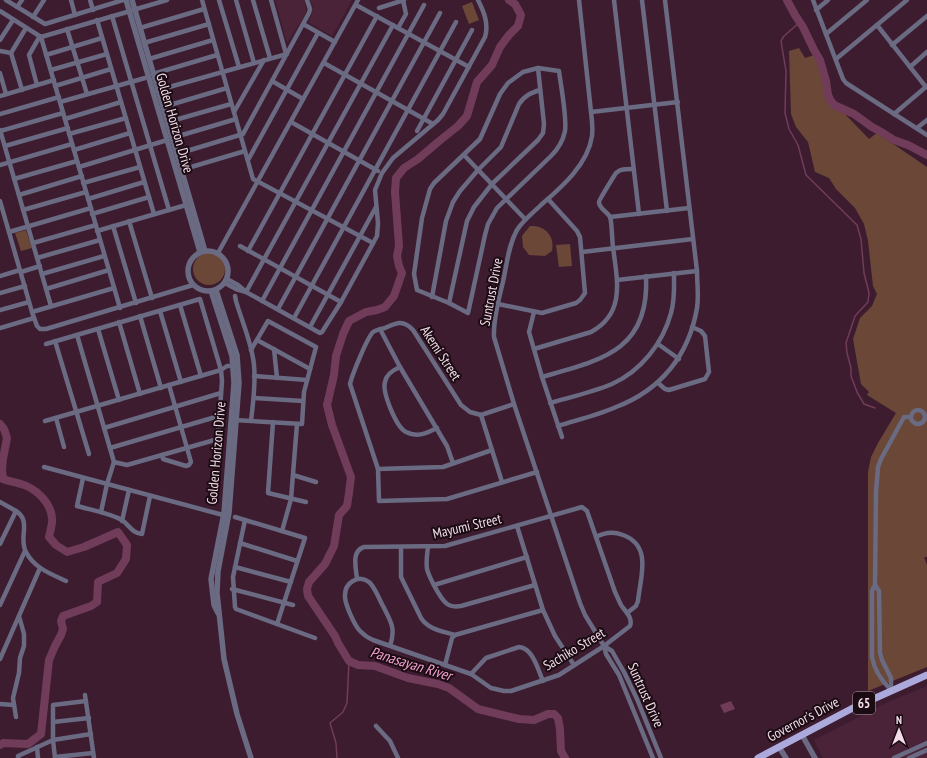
<svg xmlns="http://www.w3.org/2000/svg" width="927" height="758" font-family="'PT Sans Narrow',sans-serif">
<style>
.built{fill:#4a2339}
.green{fill:#6a4737}
.water{fill:#713c5a}
.lines{fill:none;stroke-linecap:round;stroke-linejoin:round}
.stream{stroke:#713c5a;stroke-width:1.5}
.river{stroke:#713c5a;stroke-width:8}
.minor{stroke:#6a6a82;stroke-width:4.5}
.tertiary{stroke:#6a6a82;stroke-width:5.5}
.primary{stroke:#acaadc;stroke-width:7}
.labels{text-anchor:middle;stroke-width:4;stroke-linejoin:round;paint-order:stroke}
.shield{fill:#1b0c14;stroke:#b29ea8;stroke-width:1}
.shield-label{font-size:13px;font-weight:bold;fill:#f3dce7}
.street-label{font-size:14px;fill:#f3dce7;stroke:#1b0c14}
.water-label{font-size:15px;font-style:italic;fill:#f7a3d0;stroke:#1b0c14}
</style>
<rect width="100%" height="100%" fill="#3d1c2f"/>
<g class="built">
<polygon points="275,0 304,0 306,8 306,13 287,43"/>
<polygon points="310,0 352,0 332,36 308,22 312,14 313,7"/>
<polygon points="927,686 927,758 823,758 814,740 890,701"/>
</g>
<g class="green">
<polygon points="472,2 479,20 469,24 462,6"/>
<polygon points="799,48 805,58 814,55 826,84 827,101 831,106 844,113 869,139 877,133 927,167 927,557 924,557 927,565 927,667 868,691 868,472 871,457 878,443 896,413 867,395 869,392 861,384 853,339 860,318 872,306 877,294 873,286 868,241 864,224 855,208 836,189 829,178 815,172 808,142 796,127 791,114 789,51"/>
<path d="M530,226C545,225 555,236 552,251L545,256L529,255L523,247L522,236Z"/>
<polygon points="26,230 32,248 21,251 15,233"/>
<polygon points="570,244 572,266 559,267 556,245"/>
<circle cx="209" cy="269" r="16"/>
</g>
<polygon class="water" points="731,701 735,709 724,713 720,705"/>
<g class="lines">
<g class="stream">
<polyline points="800,22 784,36 781,41 786,71 785,113 789,129 798,145 806,175 857,225 861,239 864,273 869,293 868,302 855,316 846,343 847,353 851,368 851,376 857,392 864,404 875,408"/>
<polyline points="337,758 336,743 330,723 343,712 347,703 349,661"/>
</g>
<g class="river">
<polyline points="509,0 515,4 521,15 518,26 509,35 500,47 492,65 477,82 467,116 458,126 438,142 418,159 404,168 396,178 395,192 399,246 397,256 399,266 402,273 394,296 385,307 377,310 366,312 349,321 343,334 336,356 334,375 327,405 332,425 351,477 349,493 347,506 339,515 334,546 325,564 309,582 307,589 308,596 335,636 338,643 349,661 358,665 375,666 408,678 438,684 449,688 478,709 519,719 534,720 548,714 554,714 558,718 560,729 561,751 565,758"/>
<polyline points="787,0 795,15 803,27 814,50 820,60 826,81 828,95 831,101 834,105 854,114 872,127 883,133 894,140 908,145 927,155"/>
<path d="M0,424L4,429L7,438L3,459L2,470L3,479C10,482 15,482 21,484C36,488 51,503 52,518C53,523 50,531 49,537L56,545L67,552L84,547L118,532L127,545L126,559L117,573L98,582L97,602L91,606L63,616L61,621L63,629L61,635L55,646L49,660L41,734L28,744L3,743L0,745"/>
</g>
<g class="minor">
<polyline points="6,0 45,24 123,0"/>
<polyline points="71,0 75,15"/>
<polyline points="90,0 93,10"/>
<polyline points="202,0 253,179 373,243"/>
<polyline points="219,0 239,67"/>
<polyline points="236,0 254,63"/>
<polyline points="253,0 270,58"/>
<polyline points="271,0 286,54"/>
<path d="M579,0L591,112C592,120 593,128 592,136C588,164 562,187 542,204C534,212 523,220 517,230C509,244 507,262 504,277C500,296 493,317 494,337L514,404L580,603L585,615L604,646L606,654L619,675L653,758"/>
<polyline points="614,0 639,214"/>
<polyline points="642,0 667,211"/>
<polyline points="813,0 843,79 846,83 927,135"/>
<polyline points="356,5 469,67"/>
<polyline points="17,7 22,0"/>
<polyline points="379,8 404,0"/>
<polyline points="133,10 167,0"/>
<polyline points="816,10 828,0"/>
<polyline points="0,11 41,37 127,12"/>
<polyline points="112,16 169,210"/>
<polyline points="33,17 44,0"/>
<polyline points="97,20 154,214"/>
<polyline points="303,24 335,42"/>
<polyline points="877,25 926,87"/>
<polyline points="140,28 204,9"/>
<polyline points="398,28 406,14 403,0"/>
<polyline points="67,29 87,94"/>
<polyline points="826,34 867,0"/>
<polyline points="41,37 120,308"/>
<polyline points="0,40 13,20"/>
<polyline points="144,43 209,24"/>
<polyline points="892,45 927,16"/>
<polyline points="0,51 11,53"/>
<polyline points="46,55 102,38"/>
<polyline points="149,59 213,40"/>
<polyline points="836,59 907,0"/>
<polyline points="324,63 433,124"/>
<polyline points="910,67 927,52"/>
<path d="M538,68L559,71C561,87 567,117 565,131C563,141 558,149 551,156L497,208L488,224L485,235L468,313L449,303L417,290L414,274L422,218L430,189L434,183L480,139L500,94L508,83L523,72Z"/>
<polyline points="51,70 107,54"/>
<polyline points="0,73 6,94"/>
<polyline points="153,74 217,55"/>
<polyline points="272,81 303,99"/>
<polyline points="37,85 29,55 40,36"/>
<polyline points="55,86 111,69"/>
<polyline points="22,90 11,53 26,28"/>
<polyline points="155,91 287,54"/>
<polyline points="0,96 54,80"/>
<polyline points="60,102 145,78"/>
<polyline points="163,107 227,88"/>
<polyline points="234,112 264,60"/>
<polyline points="591,112 678,102"/>
<polyline points="0,114 59,97"/>
<polyline points="894,114 927,86"/>
<polyline points="65,119 121,102"/>
<polyline points="168,122 231,104"/>
<polyline points="291,122 378,171"/>
<polyline points="917,128 927,120"/>
<polyline points="0,130 51,306"/>
<polyline points="0,131 63,113"/>
<polyline points="417,131 472,30"/>
<polyline points="69,134 126,118"/>
<polyline points="172,138 236,119"/>
<polyline points="5,146 68,128"/>
<polyline points="74,150 130,133"/>
<polyline points="177,154 243,134 309,13 310,9 307,0"/>
<polyline points="464,155 525,219"/>
<polyline points="248,160 318,33"/>
<polyline points="0,165 72,144"/>
<polyline points="79,167 164,141"/>
<polyline points="181,170 245,151"/>
<polyline points="14,179 77,161"/>
<polyline points="83,183 140,167"/>
<polyline points="19,195 82,176"/>
<polyline points="88,199 144,182"/>
<polyline points="0,201 32,312 37,326 40,329 46,329 193,285"/>
<polyline points="23,210 86,192"/>
<polyline points="92,214 149,197"/>
<polyline points="610,217 689,208"/>
<polyline points="129,221 152,298"/>
<polyline points="113,226 136,303"/>
<polyline points="97,231 186,205"/>
<polyline points="9,232 91,208"/>
<polyline points="33,243 96,225"/>
<polyline points="240,246 341,302"/>
<polyline points="248,251 377,16"/>
<polyline points="582,252 693,239"/>
<polyline points="218,253 358,0"/>
<polyline points="37,258 100,240"/>
<polyline points="21,272 40,266"/>
<polyline points="42,274 104,256"/>
<polyline points="0,276 20,270"/>
<polyline points="227,279 238,285 245,291"/>
<polyline points="617,280 697,271"/>
<path d="M225,283L236,289L246,292L320,333L322,332L341,302L377,236L378,223L375,190L382,173L393,158L438,120L443,114L485,37C489,24 484,12 478,0"/>
<polyline points="46,289 109,270"/>
<polyline points="246,292 393,25"/>
<polyline points="0,293 25,286"/>
<path d="M235,296L236,301C242,322 252,343 254,365C256,384 253,403 251,421"/>
<path d="M432,297L446,221L453,202L460,191L478,170L501,147L519,104C525,95 531,93 540,90"/>
<polyline points="262,301 424,5"/>
<polyline points="449,303 467,221 474,207 492,184 538,140 543,133 544,124 538,68"/>
<polyline points="498,304 542,313 576,303 580,300 585,293 580,237 577,231 548,199"/>
<polyline points="180,305 201,376"/>
<polyline points="278,309 440,13"/>
<polyline points="0,310 29,302"/>
<polyline points="160,311 181,382"/>
<polyline points="32,312 114,288"/>
<polyline points="534,312 529,332 542,377 562,437"/>
<polyline points="140,316 161,388"/>
<polyline points="294,318 456,22"/>
<polyline points="119,322 140,394"/>
<polyline points="310,327 376,207"/>
<polyline points="0,328 34,318"/>
<polyline points="98,329 119,400"/>
<polyline points="380,329 400,367 447,446 453,463"/>
<polyline points="77,335 114,462 127,465 218,439"/>
<polyline points="257,340 310,369"/>
<polyline points="55,341 89,454"/>
<polyline points="46,344 200,299 221,370 222,381 217,452"/>
<polyline points="658,344 679,359"/>
<polyline points="274,349 277,378"/>
<path d="M534,349L591,332C626,313 617,280 613,247C612,241 612,222 610,217C607,211 599,209 599,202C599,200 614,176 616,173C616,173 620,170 621,170C625,169 630,169 633,169"/>
<path d="M400,367C393,370 386,374 385,382C382,392 396,427 406,432C417,438 427,433 437,428"/>
<polyline points="254,376 307,380"/>
<path d="M542,377C601,360 650,351 646,276"/>
<polyline points="658,383 665,389 669,390 705,379 709,372 705,336 701,331 692,327"/>
<polyline points="254,398 303,401"/>
<path d="M550,403C571,397 593,392 612,384C641,371 663,343 671,313C675,300 674,287 674,273"/>
<path d="M514,404L481,415L470,412L461,405L413,330C403,319 396,323 385,328C381,329 376,330 373,332C367,338 352,375 350,384L378,469L379,501L447,499L537,472"/>
<circle cx="918" cy="417" r="7"/>
<polyline points="481,415 502,482"/>
<polyline points="56,418 64,447"/>
<polyline points="234,420 302,424 304,392 316,347 268,321 251,350"/>
<polyline points="45,421 221,370 227,366 235,366"/>
<polyline points="273,422 268,493 306,502"/>
<path d="M558,426C577,420 598,415 616,407C661,390 689,355 697,308C699,296 697,283 697,271L665,0"/>
<polyline points="104,428 221,393"/>
<polyline points="110,448 219,416"/>
<polyline points="162,455 163,459 186,466 189,465 191,462 169,385"/>
<polyline points="44,467 223,515"/>
<polyline points="378,469 443,467 492,450"/>
<polyline points="293,475 316,482"/>
<path d="M83,478L77,506C91,510 109,513 122,520C129,525 132,533 142,534L150,496"/>
<polyline points="0,502 16,511 0,544"/>
<path d="M16,511C32,521 18,538 26,552C34,568 51,574 66,581"/>
<polyline points="101,512 107,484 114,462"/>
<polyline points="235,517 305,538 277,624"/>
<polyline points="245,520 233,577 235,607 236,609 315,638"/>
<polyline points="122,521 129,490"/>
<polyline points="517,526 543,610 555,636 574,665"/>
<polyline points="282,531 291,499 297,424"/>
<path d="M596,537C605,532 613,531 623,535C653,546 640,578 638,601L636,606L627,613"/>
<polyline points="240,543 297,561"/>
<path d="M401,547V577L421,618C429,630 442,631 455,635"/>
<path d="M428,547C427,554 426,562 427,569C429,577 440,598 446,603C450,607 455,607 461,606L535,585"/>
<polyline points="235,567 291,582"/>
<path d="M357,579C356,568 351,551 364,547L445,546L582,507L587,511L615,592C617,596 619,601 621,605C626,612 633,618 630,626L604,646L559,675L511,691H504L491,688L471,674L373,640C368,638 364,635 360,631C355,626 344,603 345,595C345,583 358,574 369,582C375,587 379,599 383,606C391,622 396,628 390,646"/>
<polyline points="434,585 527,557"/>
<polyline points="875,585 879,591 880,653 882,660 891,678 891,690"/>
<polyline points="232,589 293,605"/>
<polyline points="0,605 25,551"/>
<polyline points="604,646 612,651 624,672 637,699 661,758"/>
<polyline points="0,659 40,568"/>
<polyline points="445,665 452,638 455,635 543,610"/>
<path d="M471,674L486,658L519,647C533,648 538,670 543,681"/>
<path d="M891,690C882,681 874,670 872,657V591L875,585L876,493L878,467L881,459L904,417H910"/>
<polyline points="85,695 94,758"/>
<polyline points="0,704 14,705"/>
<polyline points="16,717 13,698 19,673 20,658 24,646 24,634 19,616"/>
<polyline points="53,722 89,718"/>
<polyline points="376,726 390,741 398,758"/>
<polyline points="37,747 38,758"/>
<polyline points="55,757 93,753"/>
<polyline points="18,758 18,756 53,740 53,705 86,701"/>
<polyline points="55,758 53,740 91,734"/>
<polyline points="894,758 927,743"/>
<polyline points="909,758 927,750"/>
</g>
<g class="tertiary">
<polyline points="126,0 200,252"/>
<polyline points="132,0 205,251"/>
<circle cx="208" cy="271" r="20"/>
<polyline points="216,290 237,355 239,383 229,513 218,571 217,593 224,659 237,714 251,758"/>
<polyline points="211,291 232,356 234,383 224,513 211,579 214,605 218,613"/>
<polyline points="802,735 815,758"/>
<polyline points="779,747 786,758"/>
</g>
<polyline class="primary" points="758,758 851,709 927,675"/>
</g>
<g class="labels">
<rect class="shield" x="853" y="692" width="22" height="22" rx="3"/>
<g class="shield-label">
<text x="864" y="708">65</text>
</g>
<g class="street-label">
<text transform="translate(175 123) rotate(74)" y="5">Golden Horizon Drive</text>
<text transform="translate(491 292) rotate(-79)" y="5">Suntrust Drive</text>
<text transform="translate(441 353) rotate(57)" y="5">Akemi Street</text>
<text transform="translate(216 453) rotate(-85)" y="5">Golden Horizon Drive</text>
<text transform="translate(467 526) rotate(-13)" y="5">Mayumi Street</text>
<text transform="translate(574 649) rotate(-31)" y="5">Sachiko Street</text>
<text transform="translate(646 695) rotate(66)" y="5">Suntrust Drive</text>
<text transform="translate(803 719) rotate(-28)" y="5">Governor's Drive</text>
</g>
<g class="water-label">
<text transform="translate(411 664) rotate(17)" y="5">Panasayan River</text>
</g>
</g>
<g transform="translate(899 730)" stroke="#1b0c14" stroke-width="3" paint-order="stroke">
<path d="M0-3L7 15L0 10L-7 15Z" fill="#f3dce7"/>
<text y="-6" font-size="11" font-weight="bold" text-anchor="middle" fill="#f3dce7">N</text>
</g>
</svg>
